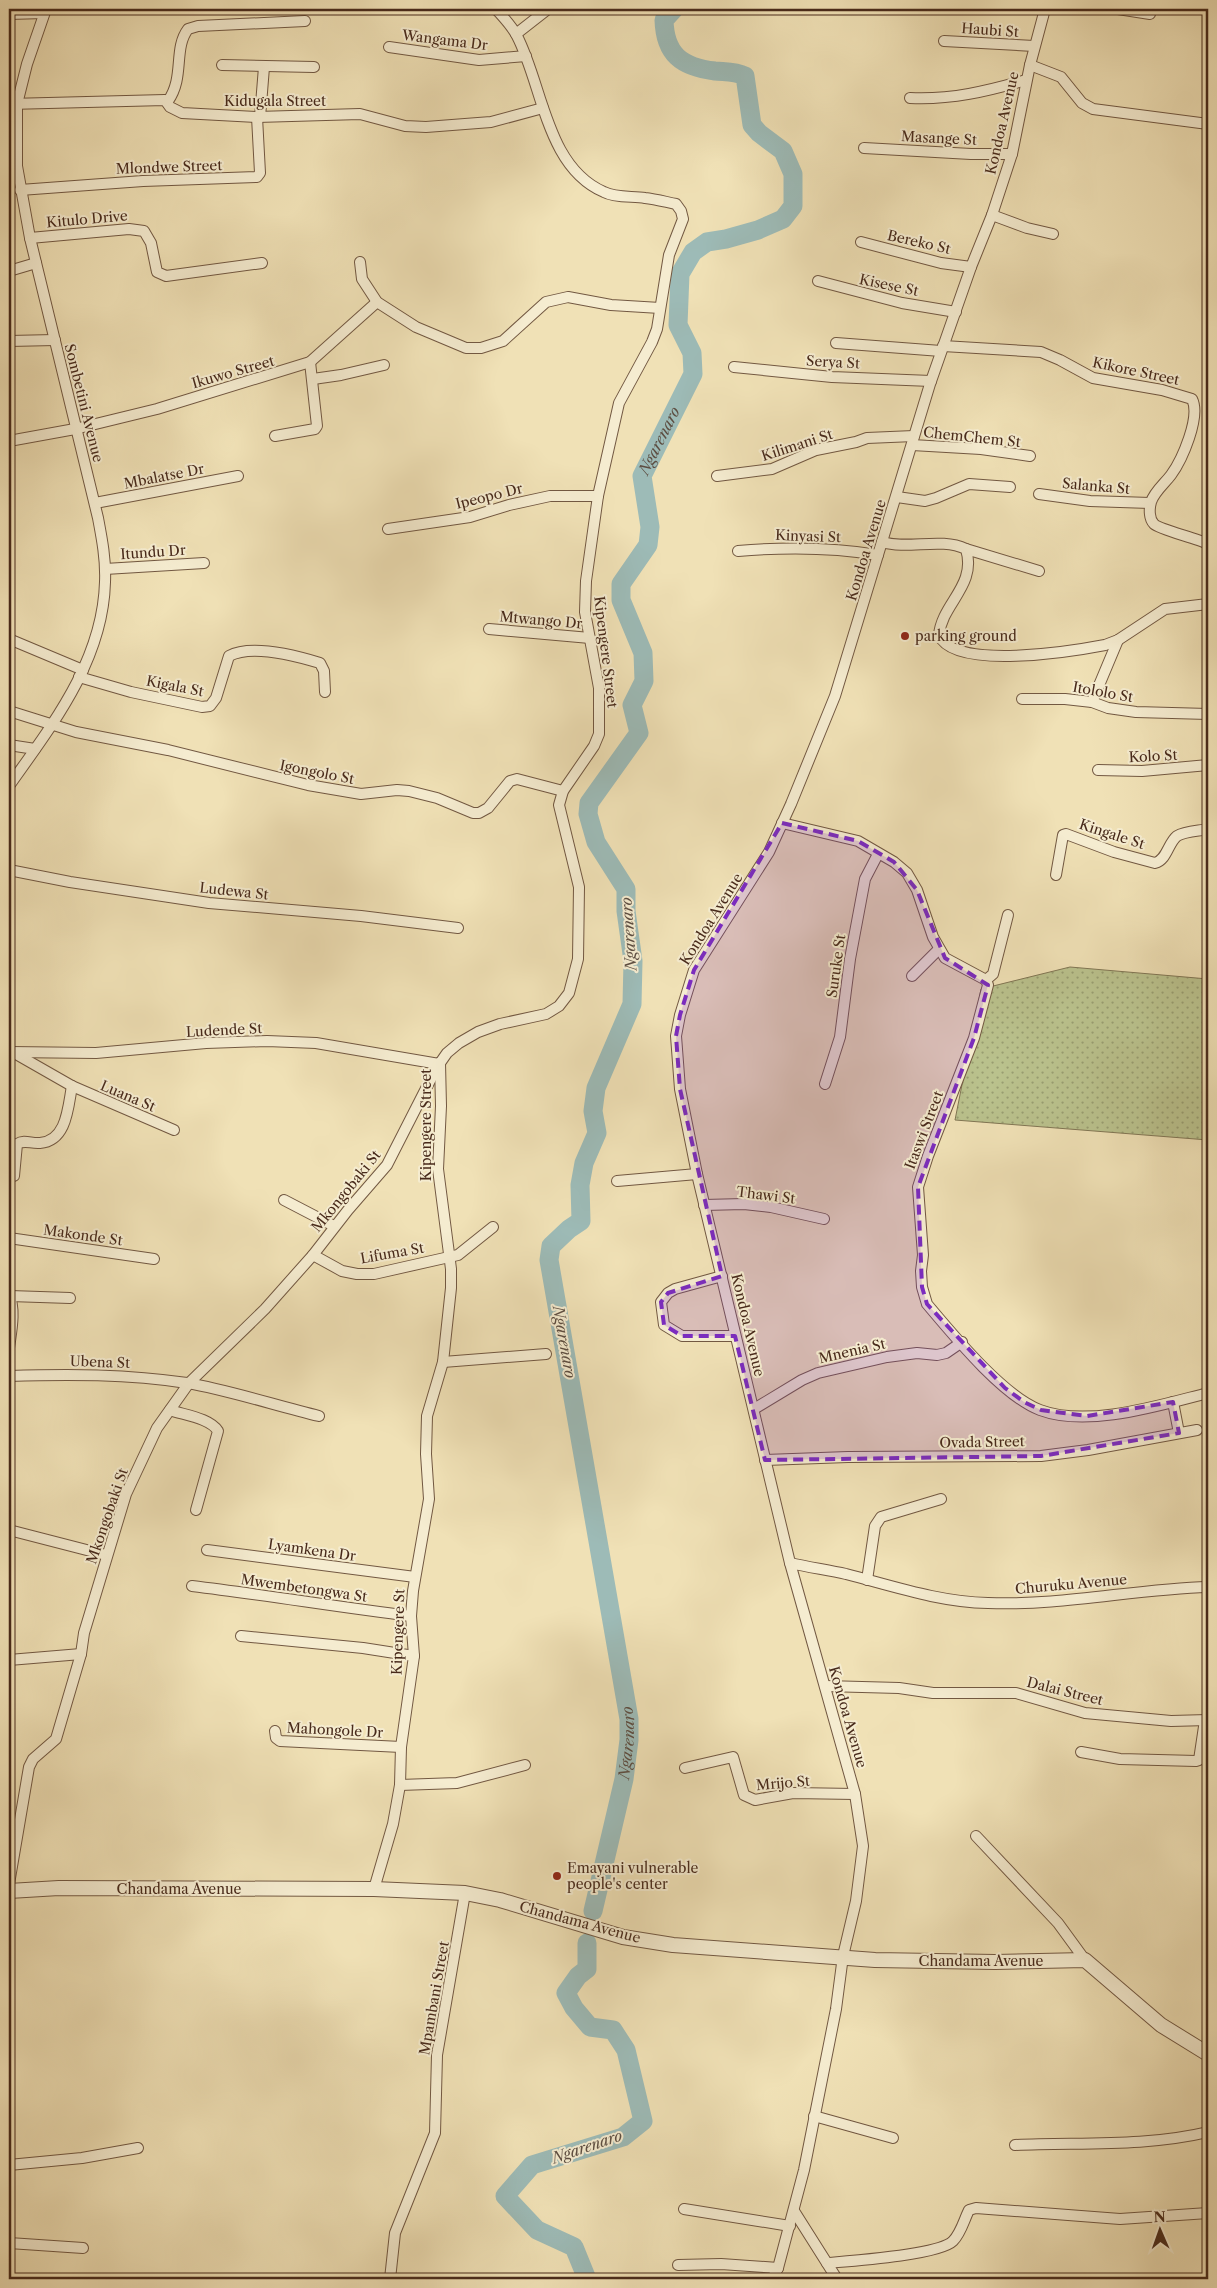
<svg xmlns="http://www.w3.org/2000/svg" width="1217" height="2288" font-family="'Libre Caslon Text',serif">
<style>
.grass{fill:url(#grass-dots);stroke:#817654}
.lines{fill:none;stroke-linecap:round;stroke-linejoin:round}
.river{stroke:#9dbbb7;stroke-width:19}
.minor-casing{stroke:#725842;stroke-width:12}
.tertiary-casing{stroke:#725842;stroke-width:16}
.minor{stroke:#f5ecd0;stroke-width:10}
.tertiary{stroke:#f5ecd0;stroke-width:14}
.marked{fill:#7b2cbf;fill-opacity:0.2;stroke:#7b2cbf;stroke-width:4;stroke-dasharray:10 6;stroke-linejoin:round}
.poi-dot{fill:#8f2418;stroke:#f5ecd0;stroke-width:2}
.labels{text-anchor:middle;stroke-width:4;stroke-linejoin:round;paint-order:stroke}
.street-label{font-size:14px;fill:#482a1b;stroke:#f5ecd0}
.poi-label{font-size:14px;fill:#482a1b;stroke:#f5ecd0;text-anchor:start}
.water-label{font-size:15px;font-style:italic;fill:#5d4e42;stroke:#f5ecd0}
</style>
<defs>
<pattern id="grass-dots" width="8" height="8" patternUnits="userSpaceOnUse" patternTransform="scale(1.25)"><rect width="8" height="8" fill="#bac28d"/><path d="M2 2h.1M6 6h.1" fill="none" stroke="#999e72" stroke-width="1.8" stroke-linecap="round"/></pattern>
</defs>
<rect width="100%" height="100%" fill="#f0e1b6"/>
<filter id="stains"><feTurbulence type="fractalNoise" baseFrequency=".004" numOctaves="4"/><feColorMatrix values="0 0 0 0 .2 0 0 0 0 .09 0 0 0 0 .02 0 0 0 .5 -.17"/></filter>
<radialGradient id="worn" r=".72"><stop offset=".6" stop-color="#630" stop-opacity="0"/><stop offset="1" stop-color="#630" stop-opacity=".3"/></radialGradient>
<polygon class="grass" points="1070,967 1208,979 1208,1140 955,1120 981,989"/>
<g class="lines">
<g class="river">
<path id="s1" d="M593,1911L624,1779L629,1740V1719L549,1260L551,1246L569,1229L581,1221L580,1185L584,1163L597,1133L593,1111L596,1088L632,1004L633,961L626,911V889L596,842L588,814L589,803L639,733L632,705L644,681L643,653L621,600V584L648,545L650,527L642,476L693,374L692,353L678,325L680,274L693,252L707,242L726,239L758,230L783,219L793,206V174L783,151L759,133L752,125L745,76C735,71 726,72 715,71C681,67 665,54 664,20L674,9"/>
<polyline points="587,1943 587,1969 578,1976 566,1993 574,2008 590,2027 613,2030 626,2050 643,2121 623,2137 532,2165 505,2196 537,2230 574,2247 587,2279"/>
</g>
<defs>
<g id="minor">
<polyline points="1118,9 1150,14"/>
<polyline points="9,14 44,13"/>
<polyline points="516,34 548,9"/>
<polyline points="944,41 1034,46"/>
<polyline points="389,47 479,60 526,56"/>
<polyline points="222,65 314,67"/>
<polyline points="1030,65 1061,77 1082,103 1093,109 1208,124"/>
<path d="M910,98C951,100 988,91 1026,80"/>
<path d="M168,101C185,77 173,49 188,29L198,26L305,21"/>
<polyline points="9,104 165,100 170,107 182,113 257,117 360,114 405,126 426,127 491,122 543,108"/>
<polyline points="260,117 264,67"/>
<polyline points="864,148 971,154 1012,154"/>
<polyline points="20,190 143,181 257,177 260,173 257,117"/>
<polyline points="992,215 1027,228 1053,234"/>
<polyline points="30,238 129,229 144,231 151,243 157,272 166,276 262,263"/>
<polyline points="861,242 941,263 971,267"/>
<polyline points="360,262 362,279 377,302 416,327 466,348 481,348 503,341 546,302 568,297 611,305 660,308"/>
<polyline points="9,271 36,263"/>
<polyline points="818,281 902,303 956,312"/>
<polyline points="9,341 55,340"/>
<polyline points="836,343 941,351"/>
<path d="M943,346L1041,352L1060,360L1093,378L1162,390L1192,399C1201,417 1182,460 1171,475C1165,483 1154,492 1151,502C1149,509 1149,519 1154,524C1160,530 1197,538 1208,544"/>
<polyline points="734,367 832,377 931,381"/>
<polyline points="313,379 341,375 384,365"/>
<polyline points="275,436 315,429 317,426 310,362"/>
<polyline points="9,441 75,429 157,409 310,362 377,302"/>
<polyline points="912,445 981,449 1030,456"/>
<polyline points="717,476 772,469 816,450 856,442 867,438 914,436"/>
<polyline points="1039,494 1090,501 1150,503"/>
<polyline points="897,497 925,501 936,498 969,484 1010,487"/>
<polyline points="95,503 238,476"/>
<polyline points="388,529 470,517 509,505 550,496 598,496"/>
<path d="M882,542C909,550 940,537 966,549C977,586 942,603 939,635C954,671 1074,651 1105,645L1118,640L1165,609L1208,604"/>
<polyline points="966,549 1039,571"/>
<path d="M738,551C785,547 831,547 878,555"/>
<polyline points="105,569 204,563"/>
<polyline points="489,629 590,638"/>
<polyline points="9,639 83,670"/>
<path d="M79,677L131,692L202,707L210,706L216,698L229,656C251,644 297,656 320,663L324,671L325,692"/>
<polyline points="1022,699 1065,699 1092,702 1108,708 1136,712 1208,714"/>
<polyline points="1092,702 1118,640"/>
<polyline points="9,711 76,732 168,750 308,785 361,794 397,790 409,791 437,798 473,813 479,813 488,808 510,781 517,779 563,791"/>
<polyline points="9,745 35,749"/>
<polyline points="1098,770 1142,771 1208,765"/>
<path d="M9,786C52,725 103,661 105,582C106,560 102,539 98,518L30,238L17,166V104L27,64L46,9"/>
<path d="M782,823L858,841L894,862L907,873L917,890L933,937L945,958L986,980L988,985L974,1038L928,1156L918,1187L923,1255L921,1271L922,1287L927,1304C954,1336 1003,1396 1040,1410C1088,1428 1160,1405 1208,1393"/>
<polyline points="9,870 70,882 209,903 361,916 458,928"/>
<path d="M1056,875L1063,835L1066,834L1114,852L1155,863C1167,860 1168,843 1177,836C1185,831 1199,831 1208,829"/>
<polyline points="912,976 939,949"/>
<polyline points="986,980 993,974 1008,915"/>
<polyline points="9,1052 96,1053 206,1043 267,1041 316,1043 439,1064"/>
<polyline points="16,1054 72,1086 174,1130"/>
<polyline points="825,1084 840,1037 850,959 865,879 878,854"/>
<path d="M14,1176L17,1144C25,1139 31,1144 40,1143C67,1141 68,1107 72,1086"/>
<polyline points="617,1181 697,1174"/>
<polyline points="284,1200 334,1226"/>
<polyline points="704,1205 744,1204 771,1207 824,1219"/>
<polyline points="9,1238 154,1259"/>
<polyline points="313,1255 342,1271 357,1274 374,1274 458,1255 493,1227"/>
<polyline points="722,1276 675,1289 668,1293 661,1302 664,1325 682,1336 735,1336"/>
<path d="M9,1295C16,1309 11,1333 9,1348"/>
<polyline points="10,1296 70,1298"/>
<polyline points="443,1362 546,1354"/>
<path d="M9,1376C69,1374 127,1374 187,1383C229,1390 277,1406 319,1416"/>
<polyline points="1173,1402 1179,1433"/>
<polyline points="754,1409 802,1380 818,1373 887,1357 917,1353 937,1355 946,1353 962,1342"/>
<path d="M170,1410C184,1415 210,1418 218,1431L196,1510"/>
<polyline points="765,1460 848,1457 1041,1456 1088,1450 1197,1430"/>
<polyline points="9,1530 106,1555"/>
<polyline points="207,1550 415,1577"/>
<path d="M790,1563C808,1567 827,1570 846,1574C893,1586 939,1602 988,1603C1061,1606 1135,1589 1208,1587"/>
<polyline points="867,1580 875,1526 881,1517 941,1499"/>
<path d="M192,1586C266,1595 338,1607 411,1616"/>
<polyline points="241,1636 363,1648 414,1656"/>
<polyline points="9,1660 81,1654"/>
<polyline points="825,1686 899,1688 933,1693 1016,1693 1085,1713 1171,1721 1208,1720"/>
<polyline points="275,1731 276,1738 280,1741 401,1747"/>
<polyline points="1081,1752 1120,1759 1196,1761 1199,1760 1205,1720"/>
<polyline points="685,1768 733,1757 744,1795 755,1800 793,1793 855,1794"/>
<polyline points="400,1785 457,1783 525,1765"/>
<polyline points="976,1836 1058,1923 1085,1960"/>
<polyline points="9,1884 29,1767 33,1759 56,1739 81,1654 84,1633 126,1494 157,1428 189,1383 265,1309 313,1255 348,1210 387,1165 439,1063"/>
<path d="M374,1889L393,1824L400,1785L401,1747L414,1656L411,1616L413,1591L429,1499L426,1454L427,1416L443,1362L451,1288V1269L438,1169L441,1106L440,1063L447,1053L459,1043L478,1032L500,1024L546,1014L559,1006L569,993L578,959L579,887L559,805L563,791L594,746L599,734V688L585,612L586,581L598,496L619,403L652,342L657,329L669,255L683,219L681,211L676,204C666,202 655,199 645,198C633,196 615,198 604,192C546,167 543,86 517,36C512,26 503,17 496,9"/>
<polyline points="814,2116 893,2138"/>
<path d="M1015,2145C1080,2142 1145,2147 1208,2132"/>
<polyline points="9,2165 82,2158 138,2148"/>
<polyline points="684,2209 790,2226"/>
<polyline points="794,2211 837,2279"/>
<polyline points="9,2243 83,2248"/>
<path d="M827,2263C850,2261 939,2255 953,2241C961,2233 964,2220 969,2210L976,2208L1120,2219L1208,2213"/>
<polyline points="678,2265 721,2264 778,2268"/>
<polyline points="390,2279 395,2233 435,2133 437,2055 465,1893"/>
<polyline points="772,2279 778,2268 804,2170 836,2009 843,1956 856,1901 863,1846 855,1794 790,1563 697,1174 680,1089 676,1036 680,1015 694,970 769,852 791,804 835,696 930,384 971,267 992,215 1012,154 1030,65 1045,9"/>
</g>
<polyline id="tertiary" points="9,1891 59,1888 374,1889 465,1893 500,1900 623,1937 673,1945 875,1960 995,1962 1085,1960 1161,2025 1208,2054"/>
</defs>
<use href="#minor" class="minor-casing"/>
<use href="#tertiary" class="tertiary-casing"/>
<use href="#minor" class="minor"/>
<use href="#tertiary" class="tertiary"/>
</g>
<path class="marked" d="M782,823L858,841L894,862L917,890L945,958L988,985L974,1038L918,1187L922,1287L927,1304L1005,1388L1024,1402L1041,1410L1087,1416L1173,1402L1179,1433L1041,1456L765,1460L735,1336H682L664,1325L661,1302L668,1293L722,1276L680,1089L676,1036L680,1015L694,970Z"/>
<g class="poi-dot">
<circle cx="905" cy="636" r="5"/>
<circle cx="557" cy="1876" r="5"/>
</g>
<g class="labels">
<g class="street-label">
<text transform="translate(990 30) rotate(4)" y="5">Haubi St</text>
<text transform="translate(445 40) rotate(7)" y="5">Wangama Dr</text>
<text x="275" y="106">Kidugala Street</text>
<text transform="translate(1002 123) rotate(-77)" y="5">Kondoa Avenue</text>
<text transform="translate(939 138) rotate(3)" y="5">Masange St</text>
<text transform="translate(169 167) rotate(-2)" y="5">Mlondwe Street</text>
<text transform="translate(87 219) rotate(-5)" y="5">Kitulo Drive</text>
<text transform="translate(919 242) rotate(13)" y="5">Bereko St</text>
<text transform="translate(889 285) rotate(12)" y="5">Kisese St</text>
<text transform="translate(833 362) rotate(3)" y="5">Serya St</text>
<text transform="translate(1136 371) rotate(12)" y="5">Kikore Street</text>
<text transform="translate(233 372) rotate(-16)" y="5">Ikuwo Street</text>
<text transform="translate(84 403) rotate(76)" y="5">Sombetini Avenue</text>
<text transform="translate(972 437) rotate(6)" y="5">ChemChem St</text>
<text transform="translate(797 445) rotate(-18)" y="5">Kilimani St</text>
<text transform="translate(164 476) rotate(-11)" y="5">Mbalatse Dr</text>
<text transform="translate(1096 486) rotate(5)" y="5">Salanka St</text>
<text transform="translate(489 496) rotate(-14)" y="5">Ipeopo Dr</text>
<text transform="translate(808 536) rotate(2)" y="5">Kinyasi St</text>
<text transform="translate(866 550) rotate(-73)" y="5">Kondoa Avenue</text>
<text transform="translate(153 552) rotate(-4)" y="5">Itundu Dr</text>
<text transform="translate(541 620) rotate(5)" y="5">Mtwango Dr</text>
<text transform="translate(606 652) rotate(83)" y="5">Kipengere Street</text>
<text transform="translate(175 686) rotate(11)" y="5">Kigala St</text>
<text transform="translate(1103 692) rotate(10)" y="5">Itololo St</text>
<text transform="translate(1153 756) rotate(-3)" y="5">Kolo St</text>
<text transform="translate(317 772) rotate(11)" y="5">Igongolo St</text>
<text transform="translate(1112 834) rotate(18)" y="5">Kingale St</text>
<text transform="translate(234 891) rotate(6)" y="5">Ludewa St</text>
<text transform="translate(711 919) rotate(-58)" y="5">Kondoa Avenue</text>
<text transform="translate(836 966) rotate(-82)" y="5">Suruke St</text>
<text transform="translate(224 1030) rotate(-3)" y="5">Ludende St</text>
<text transform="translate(128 1096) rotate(23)" y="5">Luana St</text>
<text transform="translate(426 1125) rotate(-90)" y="5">Kipengere Street</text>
<text transform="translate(924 1130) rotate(-69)" y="5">Itaswi Street</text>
<text transform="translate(346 1191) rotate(-51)" y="5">Mkongobaki St</text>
<text transform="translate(766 1195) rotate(7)" y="5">Thawi St</text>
<text transform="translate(83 1235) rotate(8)" y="5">Makonde St</text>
<text transform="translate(392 1253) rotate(-10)" y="5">Lifuma St</text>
<text transform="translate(748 1325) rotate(77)" y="5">Kondoa Avenue</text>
<text transform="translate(852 1351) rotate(-13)" y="5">Mnenia St</text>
<text transform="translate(100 1362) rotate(2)" y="5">Ubena St</text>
<text transform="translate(982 1442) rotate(-1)" y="5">Ovada Street</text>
<text transform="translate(107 1516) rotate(-71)" y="5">Mkongobaki St</text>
<text transform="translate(312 1550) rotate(8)" y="5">Lyamkena Dr</text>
<text transform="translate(1071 1584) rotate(-5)" y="5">Churuku Avenue</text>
<text transform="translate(304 1588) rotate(8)" y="5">Mwembetongwa St</text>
<text transform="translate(398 1632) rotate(-88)" y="5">Kipengere St</text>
<text transform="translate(1065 1691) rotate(14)" y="5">Dalai Street</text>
<text transform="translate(848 1717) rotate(74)" y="5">Kondoa Avenue</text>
<text transform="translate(335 1730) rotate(3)" y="5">Mahongole Dr</text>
<text transform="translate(783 1783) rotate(-5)" y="5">Mrijo St</text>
<text x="179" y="1894">Chandama Avenue</text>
<text transform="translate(580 1922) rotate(15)" y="5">Chandama Avenue</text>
<text x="981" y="1966">Chandama Avenue</text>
<text transform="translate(434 1998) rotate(-80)" y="5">Mpambani Street</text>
</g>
<g class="poi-label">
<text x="915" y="641">parking ground</text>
<text x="567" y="1873">Emayani vulnerable<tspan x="567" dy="16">people's center</tspan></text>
</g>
<g class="water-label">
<text dy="5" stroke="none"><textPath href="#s1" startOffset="1554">Ngarenaro</textPath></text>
<text transform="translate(629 934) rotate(-94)" y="5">Ngarenaro</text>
<text transform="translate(564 1342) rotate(80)" y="5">Ngarenaro</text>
<text dy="5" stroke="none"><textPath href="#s1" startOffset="172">Ngarenaro</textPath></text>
<text transform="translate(587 2147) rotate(-19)" y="5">Ngarenaro</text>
</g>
</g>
<rect width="1217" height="2288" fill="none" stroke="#f0e1b6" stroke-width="30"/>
<rect x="10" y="10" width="1197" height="2268" fill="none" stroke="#482a1b" stroke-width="2.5"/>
<rect x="15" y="15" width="1187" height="2258" fill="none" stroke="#482a1b"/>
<g transform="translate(1160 2230) rotate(358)" stroke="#f5ecd0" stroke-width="4" paint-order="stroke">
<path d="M0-4L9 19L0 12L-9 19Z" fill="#482a1b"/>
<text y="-8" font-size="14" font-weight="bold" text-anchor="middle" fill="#482a1b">N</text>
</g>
<rect width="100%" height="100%" filter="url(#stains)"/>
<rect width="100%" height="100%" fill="url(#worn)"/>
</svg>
